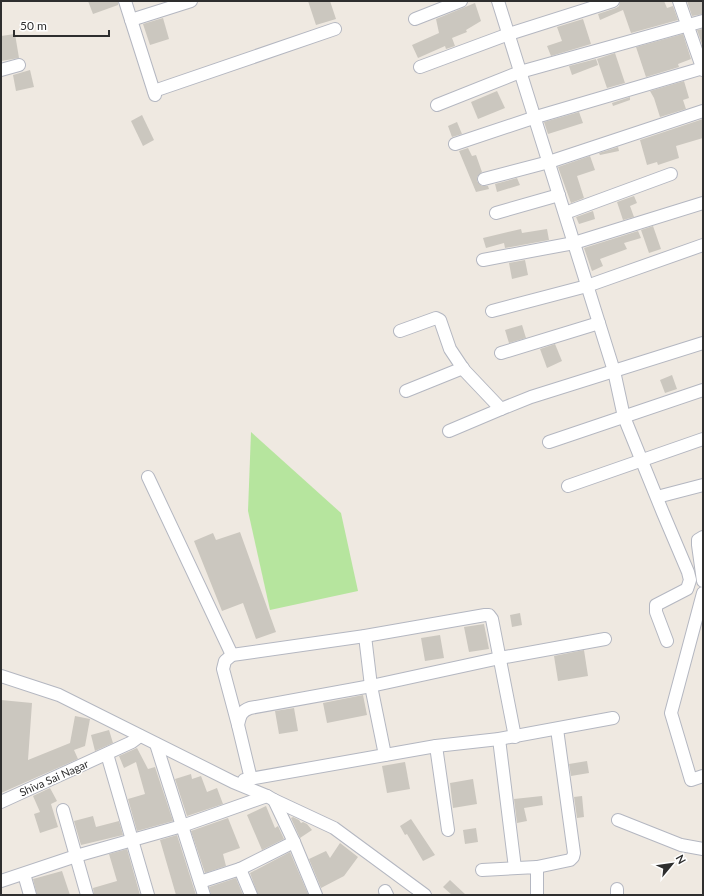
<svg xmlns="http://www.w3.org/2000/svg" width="704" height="896" font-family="Lato,sans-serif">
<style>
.green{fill:#b6e59e}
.building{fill:#cbc7bf}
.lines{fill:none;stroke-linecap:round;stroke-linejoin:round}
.minor-casing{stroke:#b4b7c1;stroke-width:14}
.minor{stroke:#fff;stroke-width:12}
.labels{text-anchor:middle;stroke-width:3;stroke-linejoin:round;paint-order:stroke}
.street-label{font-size:11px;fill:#2e2e2e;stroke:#fff}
</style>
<rect width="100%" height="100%" fill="#efe9e1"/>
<polygon class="green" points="251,432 341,513 358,591 270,610 248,511"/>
<g class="building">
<polygon points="88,1 118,1 118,5 93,14"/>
<polygon points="308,1 330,1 336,19 316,25"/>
<polygon points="620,1 664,1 667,8 673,6 678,20 631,33 623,10 600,20 598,14 616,8 619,6"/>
<polygon points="687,1 703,1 703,14 692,16"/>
<polygon points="475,3 481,21 466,30 467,32 452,38 455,46 446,49 445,46 418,58 412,45 439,33 436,19"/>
<polygon points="163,18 169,39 150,45 143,24"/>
<polygon points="583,19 591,44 551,56 547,46 562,41 557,27"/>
<polygon points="703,29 703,47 697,30"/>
<polygon points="15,34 19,58 1,61 1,36"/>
<polygon points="683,34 691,59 678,64 679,67 646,77 636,47"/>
<polygon points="615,53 625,83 607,88 597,59"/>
<polygon points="596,59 598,65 572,75 569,66"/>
<polygon points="30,70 34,87 16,91 13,75"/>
<polygon points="684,81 689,98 683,100 686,109 660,117 654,98 650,91"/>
<polygon points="497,91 505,108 478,119 471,102"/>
<polygon points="630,97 630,100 613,106 612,103"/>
<polygon points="579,112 583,123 548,134 544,122"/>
<polygon points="142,115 154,140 143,146 131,121"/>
<polygon points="703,119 703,138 676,146 679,158 658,165 657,162 647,165 640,140"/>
<polygon points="457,122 462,134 452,137 448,126"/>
<polygon points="618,147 619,151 600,155 599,153"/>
<polygon points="468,148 472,156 476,155 482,172 477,177 477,181 482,186 488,186 489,189 476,192 459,151"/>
<polygon points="590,156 595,170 577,176 584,198 571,203 558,167"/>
<polygon points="517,178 520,185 497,192 495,184"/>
<polygon points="634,196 637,203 630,206 634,217 623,220 617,202"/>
<polygon points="593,211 595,219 579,224 576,217"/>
<polygon points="653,226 661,249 649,253 641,230"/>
<polygon points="521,229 522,233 547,229 549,240 505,248 504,243 486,248 483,238"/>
<polygon points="638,231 641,238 624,243 627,249 600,259 603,266 592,271 584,248"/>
<polygon points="525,260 528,275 512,279 509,263"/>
<polygon points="522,325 526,338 509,343 505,330"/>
<polygon points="555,344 562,361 547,368 540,349"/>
<polygon points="672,375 677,389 665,393 660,380"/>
<polygon points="240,532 276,632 256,639 243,603 222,611 194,541 213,533 216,540"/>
<polygon points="520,613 522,625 512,627 510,615"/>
<polygon points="484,624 489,649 469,652 464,627"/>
<polygon points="440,635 444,658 425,661 421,638"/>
<polygon points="584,650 588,676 558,681 554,656"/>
<polygon points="363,695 367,715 327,723 323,703"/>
<polygon points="1,700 32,703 28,760 70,743 75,716 90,719 85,746 74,750 78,759 1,793"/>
<polygon points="294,708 298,731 279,734 275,711"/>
<polygon points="109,730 113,743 95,751 91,735"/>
<polygon points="137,748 148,769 155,767 173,821 137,831 128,799 145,794 136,762 124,768 119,756"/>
<polygon points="587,761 589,773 571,776 569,764"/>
<polygon points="405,762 410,789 387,793 382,766"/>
<polygon points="191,774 192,779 201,776 207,792 217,788 223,804 187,816 175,779"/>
<polygon points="473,779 477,804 453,808 450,783"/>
<polygon points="50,788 57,801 51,804 58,827 40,833 34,814 40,812 33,796"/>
<polygon points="542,796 543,805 524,808 527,821 517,823 514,799"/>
<polygon points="582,796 584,817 577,818 574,797"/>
<polygon points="266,806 275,828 278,826 284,839 262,850 247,815"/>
<polygon points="93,816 96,827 119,821 123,835 81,845 74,821"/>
<polygon points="293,817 299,820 301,823 303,822 307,824 312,830 300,838 291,818"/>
<polygon points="228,818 240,848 223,854 226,866 205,873 191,831"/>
<polygon points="411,819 435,855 423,861 407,834 405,835 400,826"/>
<polygon points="476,828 478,842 465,844 463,830"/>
<polygon points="177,835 196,895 176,895 160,840"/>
<polygon points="340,843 358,857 344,876 321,888 309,859 326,851 330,858"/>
<polygon points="127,849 140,895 94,895 93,888 117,881 109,854"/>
<polygon points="290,852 308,894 258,895 250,873"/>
<polygon points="62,871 70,895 37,895 33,879"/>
<polygon points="236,878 243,895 211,895 209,887"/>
<polygon points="450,880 466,895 452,895 443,887"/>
</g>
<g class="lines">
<defs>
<g id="minor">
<polyline points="125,1 155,95"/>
<polyline points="498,1 614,371 624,417 663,513 688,572 690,580 687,589 656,605 656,612 667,641"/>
<polyline points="679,1 703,70"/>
<polyline points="415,19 461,1"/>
<polyline points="131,20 191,1"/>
<polyline points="420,67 509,34 613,1"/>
<polyline points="1,70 19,65"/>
<polyline points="154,91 335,29"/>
<polyline points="437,105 520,72 703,21"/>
<polyline points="455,144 536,117 703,68"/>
<polyline points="484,179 549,162 703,111"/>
<polyline points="496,213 559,195"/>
<polyline points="565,213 671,174"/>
<polyline points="483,260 574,243 703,203"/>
<polyline points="492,311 587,286 703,245"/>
<polyline points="400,331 436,318 440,320 450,349 464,370 501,409 531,397 703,343"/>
<polyline points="501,353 599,323"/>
<polyline points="406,391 463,368"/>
<polyline points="449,431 501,409"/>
<polyline points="549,442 703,390"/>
<polyline points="148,477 232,655"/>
<polyline points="568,486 703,439"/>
<polyline points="657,497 703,485"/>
<polyline points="703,537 698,540 698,545 703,581"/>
<polyline points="703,593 671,713 691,780 703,776"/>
<polyline points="365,636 371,686 385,755"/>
<polyline points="1,676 59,695 233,782 267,796 274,800 334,828 425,895"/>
<polyline points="238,725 223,669 225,661 232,655 365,636 485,615 489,615 492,619 515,737"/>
<polyline points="499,739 515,868"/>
<polyline points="156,744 204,895"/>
<polyline points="436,746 448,830"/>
<polyline points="107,754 148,895"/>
<path d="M251,779L238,725C240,716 241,711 250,708L371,686L500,658L605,639"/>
<polyline points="244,780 436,746 499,739 613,718"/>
<polyline points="274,800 294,842 316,895"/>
<polyline points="1,802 132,742 140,736"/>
<polyline points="63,810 87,895"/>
<polyline points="618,820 681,845 703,849"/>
<polyline points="537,867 570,860 573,857 574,853 557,729"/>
<polyline points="240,869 251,895"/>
<polyline points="482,870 537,867 537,895"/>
<polyline points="24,874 30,895"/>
<polyline points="1,881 76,856 182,826 267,796"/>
<polyline points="200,882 240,869 294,842"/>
<polyline points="385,891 387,895"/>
<polyline points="617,895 617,889"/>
</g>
</defs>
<use href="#minor" class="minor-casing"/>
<use href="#minor" class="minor"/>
</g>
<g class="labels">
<g class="street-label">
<text transform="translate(54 778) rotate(-24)" y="4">Shiva Sai Nagar</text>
</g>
</g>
<rect width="704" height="896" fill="none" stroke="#2e2e2e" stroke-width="4"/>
<g transform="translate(672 864) rotate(61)" stroke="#ffffff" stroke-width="3" paint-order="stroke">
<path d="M0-3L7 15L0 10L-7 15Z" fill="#2e2e2e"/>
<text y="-6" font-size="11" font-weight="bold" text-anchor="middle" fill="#2e2e2e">N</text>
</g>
<path d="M14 30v6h95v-6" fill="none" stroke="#2e2e2e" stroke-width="2"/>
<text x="20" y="30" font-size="12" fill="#2e2e2e" stroke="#ffffff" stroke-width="3" paint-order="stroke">50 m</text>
</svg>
